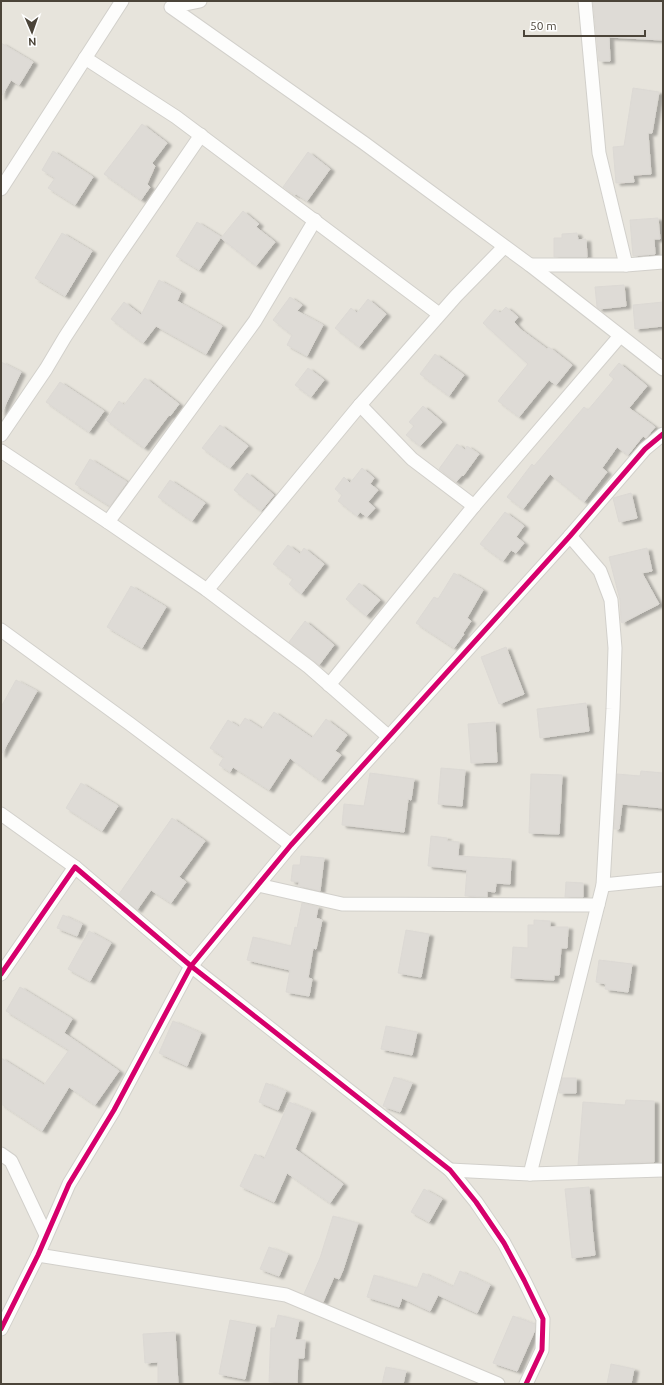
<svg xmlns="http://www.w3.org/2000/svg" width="664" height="1385" font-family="Ubuntu,sans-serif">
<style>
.residential{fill:#e7e4dc}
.building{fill:#dedbd6;stroke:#dcd9d4;filter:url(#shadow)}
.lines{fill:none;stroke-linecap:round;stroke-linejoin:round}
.street-casing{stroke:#d2d0cb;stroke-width:15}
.street{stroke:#fdfdfc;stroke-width:13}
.cycleway-casing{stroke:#fff;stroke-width:8}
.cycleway{stroke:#d6006c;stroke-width:5}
</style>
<defs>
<filter id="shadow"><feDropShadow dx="4.5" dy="2.5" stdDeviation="1" flood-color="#0004"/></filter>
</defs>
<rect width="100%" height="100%" fill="#f4f2ee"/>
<rect class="residential" x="1" y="1" width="662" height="1383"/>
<g class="building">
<polygon points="593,1 663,1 662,40 609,37 610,61 599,61"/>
<polygon points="1,43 33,62 19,85 11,80 1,97"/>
<polygon points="633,88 659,92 652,133 648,133 651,174 633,175 634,182 616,183 613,147 624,146"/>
<polygon points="142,124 167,143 152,163 155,166 147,184 150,187 141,200 104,174"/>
<polygon points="53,151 93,177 75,205 48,188 55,178 42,170"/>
<polygon points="308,152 330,169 307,201 296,194 295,195 283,187"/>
<polygon points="243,211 259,224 256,227 275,242 256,266 221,238"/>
<polygon points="658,218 660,239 654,239 655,254 633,256 630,220"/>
<polygon points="197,222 221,237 199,270 176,256"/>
<polygon points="62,233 92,251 65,296 35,278"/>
<polygon points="577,233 578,240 586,239 587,257 554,257 554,238 562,238 562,234"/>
<polygon points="159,280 181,292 177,301 222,326 206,354 156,326 143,343 111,319 124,302 141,315"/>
<polygon points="624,285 626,306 599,309 597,307 595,287"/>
<polygon points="290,297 302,305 297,311 323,325 307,356 287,345 292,335 273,320"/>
<polygon points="368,299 386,314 359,347 335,328 351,308 357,313"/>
<polygon points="663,302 663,326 635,329 633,305"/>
<polygon points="506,307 518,317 514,322 520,329 547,349 549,347 572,365 556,385 549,380 519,417 498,401 528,364 483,323 495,309 500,313"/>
<polygon points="435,354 464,375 449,396 420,374"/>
<polygon points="1,362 21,372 1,414"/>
<polygon points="619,363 647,386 629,408 655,427 646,438 643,436 628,455 617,447 602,468 607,472 584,502 550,474 523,509 507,497 532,464 534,466 584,407 588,410 614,379 609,375"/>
<polygon points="308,368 324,380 311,397 295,385"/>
<polygon points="145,378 179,404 170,416 169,415 144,448 106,420 119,401 124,405"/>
<polygon points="60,382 104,411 89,432 46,402"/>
<polygon points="423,406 442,422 420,446 406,435 414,426 409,422"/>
<polygon points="220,425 248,446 230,468 202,448"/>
<polygon points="457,444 465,450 467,446 479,454 463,476 462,475 456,482 439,469"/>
<polygon points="90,459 127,482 110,506 75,484"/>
<polygon points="362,468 374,478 370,484 378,490 368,502 375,508 367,517 360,512 357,516 338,501 342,495 335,489 344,477 350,483"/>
<polygon points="247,473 274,495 261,511 234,490"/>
<polygon points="170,480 205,503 192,521 158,497"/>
<polygon points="631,493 637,518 619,522 613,498"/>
<polygon points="505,512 524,526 516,537 524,543 516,553 511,550 503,561 480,544"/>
<polygon points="288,545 300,554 304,548 324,564 301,594 289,584 293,579 273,564"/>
<polygon points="647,548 652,571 642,573 659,604 622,623 621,621 620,600 609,557"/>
<polygon points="454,573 483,590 467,618 471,621 463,633 464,634 454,648 416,623 434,597 438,599"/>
<polygon points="359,583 380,600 366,616 346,599"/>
<polygon points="131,586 166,607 142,648 107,627"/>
<polygon points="305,621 334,645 319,665 289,642"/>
<polygon points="506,647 524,694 499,704 481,657"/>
<polygon points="16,680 37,691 1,755 1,707"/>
<polygon points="586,703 589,731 540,738 537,709"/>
<polygon points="274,712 312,738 326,719 347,735 335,751 341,755 321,781 290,758 269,790 233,767 230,772 219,765 224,757 210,748 228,720 239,727 245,718 262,729"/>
<polygon points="495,722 497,762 471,763 468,724"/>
<polygon points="441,768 465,770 462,806 438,804"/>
<polygon points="641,771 663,773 663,808 622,804 619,829 614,829 617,774 640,776"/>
<polygon points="370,773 414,779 411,800 408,799 404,832 342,825 344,804 364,806"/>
<polygon points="531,774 562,775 559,834 529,833"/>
<polygon points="81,783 118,806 102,831 66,808"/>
<polygon points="172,818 205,841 179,877 186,882 171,903 151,890 137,910 119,894"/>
<polygon points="431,836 447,838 447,841 459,842 458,856 511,859 510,884 496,883 495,892 487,891 487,897 465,896 467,870 428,866"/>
<polygon points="301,856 324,858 320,891 299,886 299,882 291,881 293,865 300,865"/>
<polygon points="566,882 583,883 583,897 565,897"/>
<polygon points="302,903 318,907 316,918 322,920 316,949 313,948 308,978 312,979 309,996 286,992 290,970 247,960 253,937 291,946 295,927 297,928"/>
<polygon points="63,915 82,924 77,936 57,928"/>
<polygon points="534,920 550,921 550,927 568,927 567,948 561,948 559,975 554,975 554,980 511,978 513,947 528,948 528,925 534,925"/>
<polygon points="406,930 429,934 421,977 398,973"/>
<polygon points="89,931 111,943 90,981 68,969"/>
<polygon points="599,960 632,964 628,992 605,989 606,984 596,982"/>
<polygon points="20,987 72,1019 64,1033 119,1071 95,1105 69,1087 42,1131 1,1104 1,1058 44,1085 69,1050 6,1011"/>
<polygon points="173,1021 201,1033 187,1066 159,1053"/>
<polygon points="386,1026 417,1032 412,1055 381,1049"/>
<polygon points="394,1077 412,1083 400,1112 383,1106"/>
<polygon points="562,1078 576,1078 576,1093 559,1093"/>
<polygon points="266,1083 286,1091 278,1110 259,1102"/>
<polygon points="626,1100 654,1101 654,1162 578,1165 583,1102 625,1105"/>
<polygon points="289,1102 311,1111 295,1149 343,1184 330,1203 287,1173 274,1202 240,1186 255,1154 264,1159"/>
<polygon points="589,1187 592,1227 595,1255 572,1258 565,1189"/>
<polygon points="424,1189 442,1199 429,1222 411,1212"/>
<polygon points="333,1216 358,1223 343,1270 339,1279 334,1277 323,1302 304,1294 320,1258"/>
<polygon points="269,1247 288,1254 279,1276 260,1269"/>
<polygon points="460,1271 490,1285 477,1313 438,1295 430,1311 402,1298 399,1307 367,1297 374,1275 417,1288 423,1273 453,1287"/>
<polygon points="278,1315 299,1320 295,1340 305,1340 304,1358 298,1358 297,1383 269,1382 271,1328 275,1328"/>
<polygon points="513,1316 535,1324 535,1330 517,1371 493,1363"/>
<polygon points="230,1320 256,1325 245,1379 219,1374"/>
<polygon points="175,1332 178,1384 158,1384 158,1362 145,1363 143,1334"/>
<polygon points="611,1364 634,1369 631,1384 607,1384"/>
<polygon points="386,1367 406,1371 403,1384 382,1384"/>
</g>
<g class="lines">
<defs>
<g id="street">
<polyline points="200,1 171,7 364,143 530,265 663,369"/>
<polyline points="585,1 599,153 626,265"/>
<polyline points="85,58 176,117 439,314"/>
<polyline points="1,189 122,1"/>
<polyline points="530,265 626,265 663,262"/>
<polyline points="360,405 412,459 474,506"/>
<polyline points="1,435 46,369 65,337 118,256 201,135"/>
<polyline points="1,451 108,522 207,590 309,667 389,737"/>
<polyline points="108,522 255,321 315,220"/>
<polyline points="207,590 360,405 456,296 504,247"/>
<polyline points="1,630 130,724 291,845"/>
<polyline points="329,685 474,506 620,336"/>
<polyline points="1,814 75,867"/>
<polyline points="258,885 342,904 598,905"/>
<polyline points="603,885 663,879"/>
<polyline points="1,974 75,867 191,966 450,1170 476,1202 504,1243 524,1280 543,1319 542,1350 526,1384"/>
<polyline points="1,1154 11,1161 46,1235"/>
<polyline points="450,1170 530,1174 663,1170"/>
<polyline points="530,1174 603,885 613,709 615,648 611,600 600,571 570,536"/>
<polyline points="38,1255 286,1295 498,1384"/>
<polyline points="1,1329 38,1255 69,1184 114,1110 191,966 291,845 570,536 645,449 663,434"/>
</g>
</defs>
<use href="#street" class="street-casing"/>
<use href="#street" class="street"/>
<defs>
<g id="cycleway">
<polyline points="1,974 75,867 191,966 450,1170 476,1202 504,1243 524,1280 543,1319 542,1350 526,1384"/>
<polyline points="1,1329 38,1255 69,1184 114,1110 191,966 291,845 570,536 645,449 663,434"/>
</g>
</defs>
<use href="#cycleway" class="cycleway-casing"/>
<use href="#cycleway" class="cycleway"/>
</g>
<rect width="664" height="1385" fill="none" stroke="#4b4439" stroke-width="4"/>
<g transform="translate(32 32) rotate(178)" stroke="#ffffff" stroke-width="3" paint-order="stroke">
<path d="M0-3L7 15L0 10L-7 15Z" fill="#4b4439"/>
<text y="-6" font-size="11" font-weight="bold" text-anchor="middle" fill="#4b4439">N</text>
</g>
<path d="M524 30v6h121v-6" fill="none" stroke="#4b4439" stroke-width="2"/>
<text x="530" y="30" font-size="12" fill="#4b4439" stroke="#ffffff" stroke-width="3" paint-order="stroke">50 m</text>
</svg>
